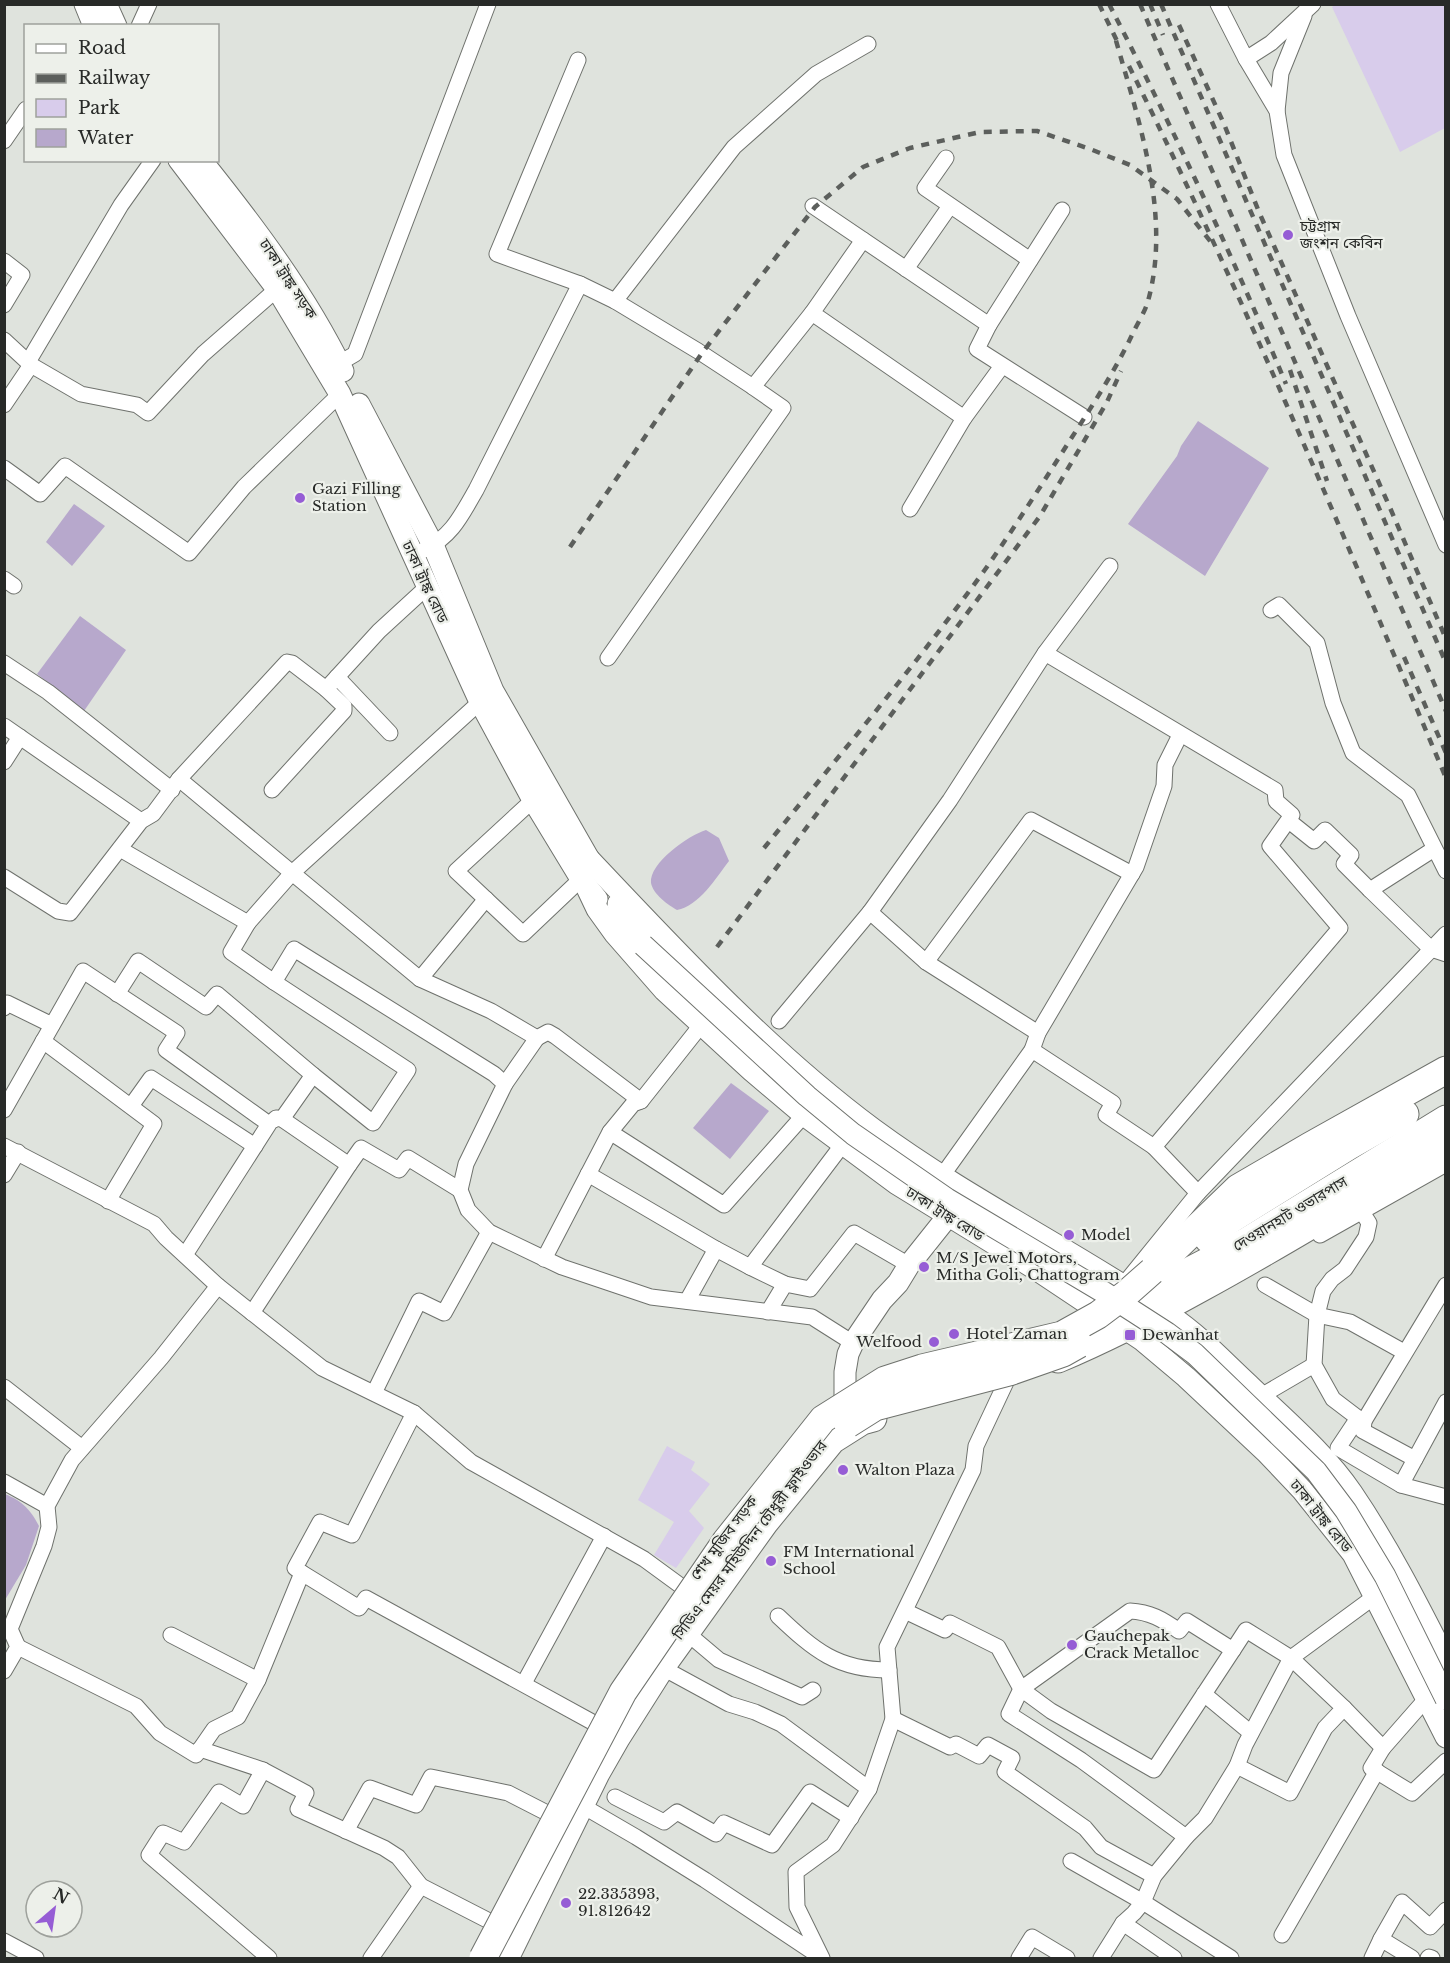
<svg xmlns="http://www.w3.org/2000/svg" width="1450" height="1963" font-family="'Libre Baskerville','Noto Sans Bengali',serif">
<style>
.green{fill:#d8cceb}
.water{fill:#b7a8cc}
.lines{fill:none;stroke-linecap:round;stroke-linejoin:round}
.street-casing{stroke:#6f726d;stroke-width:17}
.secondary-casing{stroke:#6f726d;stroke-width:23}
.highway-casing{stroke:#6f726d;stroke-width:29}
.street{stroke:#fff;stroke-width:15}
.secondary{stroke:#fff;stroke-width:21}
.highway{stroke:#fff;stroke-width:27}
.rail{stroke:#5c5f5c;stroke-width:4.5;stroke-dasharray:8 8;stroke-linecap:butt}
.secondary-bridge-casing{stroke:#6f726d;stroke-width:23;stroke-linecap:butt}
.highway-bridge-casing{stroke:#6f726d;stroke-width:29;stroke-linecap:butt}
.secondary-bridge{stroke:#fff;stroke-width:21}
.highway-bridge{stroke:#fff;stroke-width:27}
.poi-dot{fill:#965dd5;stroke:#edf0ea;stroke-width:2}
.labels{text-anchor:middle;stroke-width:4.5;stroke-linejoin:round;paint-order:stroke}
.poi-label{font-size:15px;fill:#282a28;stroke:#edf0ea;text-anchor:start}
.street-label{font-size:15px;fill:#282a28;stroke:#edf0ea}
</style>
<rect width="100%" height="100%" fill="#dfe3dd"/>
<g class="green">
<polygon points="1335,5 1445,5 1445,128 1400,152 1332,7"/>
<polygon points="667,1446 695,1462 691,1470 710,1484 689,1511 704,1528 676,1568 654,1555 674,1522 638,1500"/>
</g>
<g class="water">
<polygon points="1198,421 1269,468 1205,576 1128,524 1177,456 1181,446"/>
<polygon points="74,504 105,526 72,566 46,542"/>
<polygon points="80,616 126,650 84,711 37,674"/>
<path d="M706,830L719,838L729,861C716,878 699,906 677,910C668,905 653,894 651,883C649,863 689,835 706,830Z"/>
<polygon points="731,1083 769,1111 730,1159 693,1128"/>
<path d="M5,1494C22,1501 30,1509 39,1526L26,1565L5,1600Z"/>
</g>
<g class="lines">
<defs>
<g id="street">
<polyline points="1218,4 1246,59"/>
<polyline points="1313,4 1271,43 1246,59 1277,111 1284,155 1348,316 1446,545"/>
<polyline points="139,26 149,4"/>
<polyline points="578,60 497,254 580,284 615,301 698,351 753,387 812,313"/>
<polyline points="1277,111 1281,73 1304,16"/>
<polyline points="4,141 26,109"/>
<polyline points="946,158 925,188 1030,260"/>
<polyline points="813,206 989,325 977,349 1084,417"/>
<polyline points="863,240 812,313 964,418"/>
<polyline points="4,261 22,275 4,305"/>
<polyline points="906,269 950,206"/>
<polyline points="615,301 734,147 816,74 868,44"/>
<polyline points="989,325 1062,210"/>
<polyline points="4,340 31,365 81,394 137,405 148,413 203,354 277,289"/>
<polyline points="28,362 121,205 153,160"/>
<polyline points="331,368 355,354 488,4"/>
<polyline points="4,405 31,365"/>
<polyline points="4,468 40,494 65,466 189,553 244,487 340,394"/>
<polyline points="910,509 964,418 1002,366"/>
<path d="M424,550C452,536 461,516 476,490L580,284"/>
<polyline points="4,579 14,586"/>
<polyline points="1271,610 1279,605 1317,643 1333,703 1353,753 1408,795 1446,871"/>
<polyline points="1045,653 1110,566"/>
<polyline points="608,658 783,408 753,387"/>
<polyline points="4,663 48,692 172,790"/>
<polyline points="337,677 390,733"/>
<polyline points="4,726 141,821"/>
<polyline points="4,762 20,737"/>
<polyline points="179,779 420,979 491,1011 537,1038 505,1084"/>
<polyline points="272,790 344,711 344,706 326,689"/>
<polyline points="533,800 456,871 523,934 581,879"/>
<polyline points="1289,821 1314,841 1325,830 1351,855 1344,864 1370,890 1434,849"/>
<polyline points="120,849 248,923 231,952 274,982 294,949 494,1074 505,1084 466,1164 460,1190 468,1210 489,1232 562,1267 651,1297 812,1317 853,1343"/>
<polyline points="4,877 58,911 70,913 141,821 153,814 179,779 287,662 292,663 326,689 379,631 427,587"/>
<polyline points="1370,890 1431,949 1446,954"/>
<polyline points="248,923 292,873 480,702"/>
<polyline points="926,962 1031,820 1132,874"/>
<polyline points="420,979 486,899"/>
<polyline points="274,982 408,1070 373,1123 313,1075"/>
<polyline points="117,994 138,961 206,1007 217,994 313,1075 282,1119"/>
<polyline points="4,1008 7,1003 52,1025"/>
<polyline points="779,1021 870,912"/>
<polyline points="1038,1033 926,962 870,912 950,800 1045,653 1275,790 1276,801 1292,815 1270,846 1340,928 1154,1147 1198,1193"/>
<polyline points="537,1038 548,1032 555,1036 641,1101 633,1104 610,1132 724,1205 804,1115"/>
<polyline points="43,1041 154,1124 108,1201"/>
<polyline points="1032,1050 1113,1103 1106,1115 1154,1147"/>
<polyline points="641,1101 702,1024"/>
<polyline points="131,1106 151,1078 255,1146"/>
<polyline points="4,1110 83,971 177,1033 166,1050 269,1124 185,1255"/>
<polyline points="4,1146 154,1224 166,1238 218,1286 322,1368 414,1413 471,1462 644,1559 685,1589"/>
<polyline points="349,1165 361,1148 399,1170 408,1158 460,1190"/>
<polyline points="588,1174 716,1249"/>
<polyline points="4,1175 18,1152"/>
<polyline points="942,1176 1032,1050 1038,1033 1136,867 1164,786 1165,765 1180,735"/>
<polyline points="1320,1235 1446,1164"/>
<polyline points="544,1259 610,1132"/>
<polyline points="750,1267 785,1284"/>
<polyline points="1129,1278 1198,1193 1446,934"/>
<polyline points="1265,1285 1317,1315 1350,1322 1404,1352"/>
<polyline points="1446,1285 1364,1421 1358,1418 1338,1448 1401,1485 1446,1497"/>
<polyline points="687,1301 716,1249 750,1267 843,1144"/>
<polyline points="768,1312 785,1284 810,1289 854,1233 909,1265"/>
<polyline points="252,1313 349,1165 282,1119 276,1118 274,1120"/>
<polyline points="4,1387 82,1448"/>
<polyline points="374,1393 419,1301 444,1313 489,1232"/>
<polyline points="1261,1396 1314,1365"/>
<polyline points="1358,1418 1333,1399 1314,1365 1317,1315 1323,1291 1332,1279 1345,1269 1366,1237 1369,1223 1362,1212"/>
<polyline points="1364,1421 1363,1431 1415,1459"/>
<polyline points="4,1482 47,1506"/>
<polyline points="1401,1485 1446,1402"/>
<polyline points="302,1573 295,1568 320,1522 352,1535 414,1413"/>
<polyline points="905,1611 945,1630 950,1623 998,1647 1021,1689 1051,1711 1154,1770 1233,1650"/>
<path d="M778,1616C814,1650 837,1670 889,1670"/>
<polyline points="687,1633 719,1660 802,1697 813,1690"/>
<polyline points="18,1647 136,1706 160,1733 196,1755 214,1729 238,1717 258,1680 171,1635"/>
<polyline points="661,1667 729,1704 755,1712 781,1724 869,1789"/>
<polyline points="4,1671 18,1647 10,1629 44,1546 49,1527 47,1506 72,1460 161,1358 218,1286"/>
<polyline points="258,1680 302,1573 359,1608 366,1598 594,1723"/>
<polyline points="524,1683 604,1536"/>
<polyline points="1204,1694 1251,1733"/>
<polyline points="1344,1708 1383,1748 1426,1699"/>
<polyline points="893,1719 950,1747 956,1744 979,1756 988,1745 1012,1758 1005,1772 1085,1828 1101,1847 1154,1876"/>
<polyline points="1383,1748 1371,1768 1412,1793 1446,1761"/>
<polyline points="200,1749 263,1770 306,1793 298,1809 384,1848 398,1857 421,1886 493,1923"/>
<polyline points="263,1770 243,1806 219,1792 184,1842 163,1833 149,1855 269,1958"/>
<polyline points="615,1797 664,1822 677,1812 716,1834 724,1823 772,1845 810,1792 851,1818"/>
<polyline points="581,1805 636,1837 705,1880 822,1958 797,1907 796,1872 833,1845 869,1789 893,1719 887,1647 973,1470 976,1446 1007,1380"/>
<polyline points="346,1831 370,1788 416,1805 431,1777 508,1793 547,1813"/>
<path d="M1186,1837L1081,1760L1009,1714L1021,1689L1130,1611C1150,1612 1162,1619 1179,1631L1187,1621L1233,1650L1246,1630L1291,1658L1344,1708L1325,1728L1290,1793L1237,1766"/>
<polyline points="1071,1861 1143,1902 1231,1958"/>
<polyline points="1123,1923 1174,1958"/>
<polyline points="1282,1935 1377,1771"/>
<polyline points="1381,1939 1402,1902 1430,1927 1446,1910"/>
<polyline points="4,1941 36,1958"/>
<polyline points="371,1958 421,1886"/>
<polyline points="1019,1958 1032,1937 1067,1958"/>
<polyline points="1101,1958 1123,1923 1134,1913 1143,1902 1154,1876 1186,1837 1205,1818 1237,1766 1245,1745 1291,1658 1374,1597"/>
<polyline points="1372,1958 1381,1939 1412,1958"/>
<polyline points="1428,1958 1429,1957 1432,1958"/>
</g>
<g id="secondary">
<polyline points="85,4 94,26"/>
<polyline points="106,4 116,26"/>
<polyline points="179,160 277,289 340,394 480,702 533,800 581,879 597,899"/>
<path d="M201,160C254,226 306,295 343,371"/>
<polyline points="359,404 433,545 493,691 594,868"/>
<path d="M587,857C678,953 767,1050 873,1129C968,1199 1075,1251 1172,1317C1200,1336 1224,1362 1249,1385C1284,1419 1324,1452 1352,1493C1388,1546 1417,1603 1446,1660"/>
<polyline points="587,888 597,909 615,934 664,990 752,1071 804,1115 897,1184 1037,1270 1142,1340 1186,1377 1266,1452 1302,1490 1353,1554 1446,1737"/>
<polyline points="618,904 643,945"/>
<polyline points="845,1396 845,1372 848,1354 853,1343 882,1300 898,1283 909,1265 948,1216"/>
</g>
<g id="highway">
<polyline points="1208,1239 1222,1225 1349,1146 1405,1114"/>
<polyline points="1152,1271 1238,1188 1310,1146 1446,1070"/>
<polyline points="1114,1310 1247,1241 1446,1119"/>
<path d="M1058,1359C1108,1338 1154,1314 1201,1288C1284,1243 1364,1193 1446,1145"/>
<polyline points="505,1958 596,1773 616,1738 661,1667 765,1522 832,1440 862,1421 873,1418"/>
</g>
</defs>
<use href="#street" class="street-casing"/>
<use href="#secondary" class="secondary-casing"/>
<use href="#highway" class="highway-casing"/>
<use href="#street" class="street"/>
<use href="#secondary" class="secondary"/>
<use href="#highway" class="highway"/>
<g class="rail">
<polyline points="1099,4 1119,45"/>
<path d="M1109,4C1173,128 1232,255 1286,384"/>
<polyline points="1140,4 1446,711"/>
<polyline points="1150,4 1163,35"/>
<polyline points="1161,4 1446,663"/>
<polyline points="1179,25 1224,124 1259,212 1391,510 1446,639"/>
<path d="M1129,66C1245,299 1345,539 1446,778"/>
<polyline points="1290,370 1327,481"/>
<polyline points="570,547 702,353 762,275 815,207 863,167 910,148 980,132 1037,131 1090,149 1130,165 1177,199 1214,246"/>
<polyline points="1404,657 1446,753"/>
<path d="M764,848C838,757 915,666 984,571C1013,530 1040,487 1067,445C1090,409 1114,373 1132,335C1137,324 1145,312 1148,301C1172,215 1138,119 1115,37"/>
<polyline points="717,947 1040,516 1107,402 1121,371"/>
</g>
<defs>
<polyline id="secondary-bridge" points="643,945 807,1096 853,1134 947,1199 1105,1293 1167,1333 1195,1354 1316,1471 1346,1511 1385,1576 1446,1699"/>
<g id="highway-bridge">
<polyline points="848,1424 875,1407 1009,1372 1063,1353 1079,1344"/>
<polyline points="483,1958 623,1692 726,1541 823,1419 885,1380 922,1368 1062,1335 1098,1315 1126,1294 1152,1271"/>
</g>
</defs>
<use href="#secondary-bridge" class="secondary-bridge-casing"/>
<use href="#highway-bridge" class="highway-bridge-casing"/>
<use href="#secondary-bridge" class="secondary-bridge"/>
<use href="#highway-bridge" class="highway-bridge"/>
</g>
<g class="poi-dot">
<circle cx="1288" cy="235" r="6"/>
<circle cx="300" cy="498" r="6"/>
<circle cx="1069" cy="1235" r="6"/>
<circle cx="924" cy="1267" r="6"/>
<circle cx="954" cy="1334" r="6"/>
<rect x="1124" y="1329" width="12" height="12" rx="3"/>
<circle cx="934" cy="1342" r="6"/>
<circle cx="843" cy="1470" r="6"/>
<circle cx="771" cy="1561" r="6"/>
<circle cx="1072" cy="1645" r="6"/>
<circle cx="566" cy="1903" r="6"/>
</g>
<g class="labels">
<g class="poi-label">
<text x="1300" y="231">চট্টগ্রাম<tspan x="1300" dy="17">জংশন কেবিন</tspan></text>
<text x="312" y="494">Gazi Filling<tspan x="312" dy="17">Station</tspan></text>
<text x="1081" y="1240">Model</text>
<text x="936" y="1263">M/S Jewel Motors,<tspan x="936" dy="17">Mitha Goli, Chattogram</tspan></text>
<text x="966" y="1339">Hotel Zaman</text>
<text x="1142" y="1340">Dewanhat</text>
<text x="922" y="1347" text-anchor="end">Welfood</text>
<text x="855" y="1475">Walton Plaza</text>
<text x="783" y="1557">FM International<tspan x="783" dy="17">School</tspan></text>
<text x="1084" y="1641">Gauchepak<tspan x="1084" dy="17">Crack Metalloc</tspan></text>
<text x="578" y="1899">22.335393,<tspan x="578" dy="17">91.812642</tspan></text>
</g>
<g class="street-label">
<text transform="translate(288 279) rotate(57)" y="5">ঢাকা ট্রাঙ্ক সড়ক</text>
<text transform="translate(425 582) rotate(65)" y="5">ঢাকা ট্রাঙ্ক রোড</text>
<text transform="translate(945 1214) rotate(32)" y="5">ঢাকা ট্রাঙ্ক রোড</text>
<text transform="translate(1290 1214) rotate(-31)" y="5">দেওয়ানহাট ওভারপাস</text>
<text transform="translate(1321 1516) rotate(51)" y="5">ঢাকা ট্রাঙ্ক রোড</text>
<text transform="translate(724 1538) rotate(-53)" y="5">শেখ মুজিব সড়ক</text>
<text transform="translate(750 1540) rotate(-53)" y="5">সিডিএ মেয়র মহিউদ্দিন চৌধুরী ফ্লাইওভার</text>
</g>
</g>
<rect width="1450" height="1963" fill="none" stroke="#282a28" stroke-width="12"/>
<rect x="24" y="24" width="195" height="138" fill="#edf0ea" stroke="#9ea19c" stroke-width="1.5"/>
<rect x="36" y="44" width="30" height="9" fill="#ffffff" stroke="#9ea19c" stroke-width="1.5"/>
<text x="78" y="54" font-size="18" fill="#282a28">Road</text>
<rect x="36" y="74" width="30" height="9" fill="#5c5f5c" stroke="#9ea19c" stroke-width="1.5"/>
<text x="78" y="84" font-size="18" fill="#282a28">Railway</text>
<rect x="36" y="99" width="30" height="18" fill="#d8cceb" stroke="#9ea19c" stroke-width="1.5"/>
<text x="78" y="114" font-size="18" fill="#282a28">Park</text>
<rect x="36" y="129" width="30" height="18" fill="#b7a8cc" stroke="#9ea19c" stroke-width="1.5"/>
<text x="78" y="144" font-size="18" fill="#282a28">Water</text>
<g transform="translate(54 1909) rotate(29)"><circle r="28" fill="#edf0ea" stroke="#9ea19c" stroke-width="1.5"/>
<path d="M0-4.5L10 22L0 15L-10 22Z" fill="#965dd5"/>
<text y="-9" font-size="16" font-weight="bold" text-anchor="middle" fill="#282a28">N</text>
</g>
</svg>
